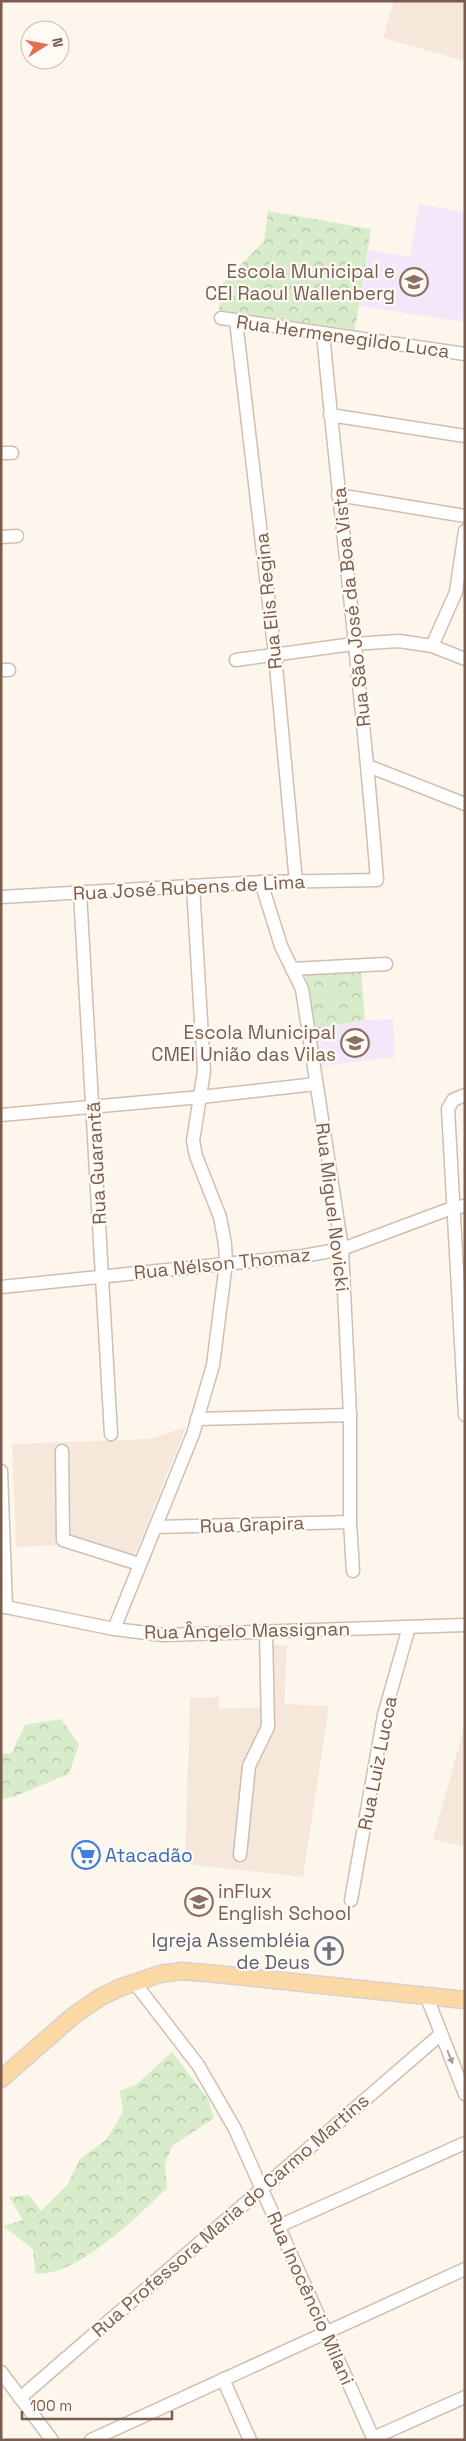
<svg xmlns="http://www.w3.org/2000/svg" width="466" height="2441" font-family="'Space Grotesk',sans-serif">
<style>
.residential{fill:#f5e8da}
.education{fill:#f3e8fa}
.forest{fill:url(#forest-crowns)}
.pitch{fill:#d8ecc9}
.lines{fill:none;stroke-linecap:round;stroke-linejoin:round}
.minor-casing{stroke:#d1beb0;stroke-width:15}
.major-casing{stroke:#dad1cd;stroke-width:19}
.minor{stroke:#fff;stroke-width:12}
.major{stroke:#fbd9a5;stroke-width:16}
.oneway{fill:#af9d94}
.labels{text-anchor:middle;stroke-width:4.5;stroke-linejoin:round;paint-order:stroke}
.education-label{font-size:19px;fill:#785e54;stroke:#fffaf3;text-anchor:end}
.street-label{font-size:19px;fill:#7a5c4d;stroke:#fffaf3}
.shop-label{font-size:19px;fill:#366cbe;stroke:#fffaf3;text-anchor:start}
.worship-label{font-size:19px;fill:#5b616d;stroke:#fffaf3;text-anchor:end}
</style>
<defs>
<pattern id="forest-crowns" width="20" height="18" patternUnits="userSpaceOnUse" patternTransform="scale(1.25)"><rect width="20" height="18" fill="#d8ecc9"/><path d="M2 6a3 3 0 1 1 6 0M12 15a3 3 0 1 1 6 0" fill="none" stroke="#b4c2a5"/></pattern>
</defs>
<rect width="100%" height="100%" fill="#fdf6ec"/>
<g class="residential">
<polygon points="394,1 465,1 465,61 383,38"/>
<polygon points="186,1427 129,1569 58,1545 16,1547 12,1444 149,1439"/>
<polygon points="262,1645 287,1645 284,1704 329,1706 303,1877 185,1864 190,1698 219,1697 219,1709 261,1707"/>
<polygon points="465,1724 465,1847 433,1839"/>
</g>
<g class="education">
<polygon points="419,204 465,212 465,306 463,322 359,306 368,250 410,257"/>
<polygon points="393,1019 395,1057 321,1066 313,1029 365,1020"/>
</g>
<g class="forest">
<polygon points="268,211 371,229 355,330 219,310 222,284 264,241"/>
<polygon points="361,970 365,1020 313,1029 305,972"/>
<polygon points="61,1719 79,1744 69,1774 13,1797 1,1799 1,1753 11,1754 25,1725"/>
<path d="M172,2052L208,2099L214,2118L172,2146L165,2164L167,2188C139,2215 75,2279 35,2273L33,2249L3,2226L23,2220L9,2197L29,2195L41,2211L68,2184L79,2160L106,2140L123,2112L120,2091L137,2084Z"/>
</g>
<polygon class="pitch" points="336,991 338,1014 324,1015 323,992"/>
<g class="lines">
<defs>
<g id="minor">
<polyline points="221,318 465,354"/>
<polyline points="236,321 275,655 296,882"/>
<polyline points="330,415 465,436"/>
<polyline points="1,453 12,453"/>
<polyline points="338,495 465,516"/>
<polyline points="1,537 17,536"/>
<polyline points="432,646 456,592 465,531"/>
<polyline points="236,660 353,644 399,641 432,646 465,659"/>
<polyline points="1,670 9,670"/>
<polyline points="368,766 465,804"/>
<polyline points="261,882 281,946 302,989 342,1249 350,1415 350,1522 353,1571"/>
<polyline points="80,893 111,1434"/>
<path d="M1,897L261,882L377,880C363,698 340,516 323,333"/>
<polyline points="292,969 386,964"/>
<polyline points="465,1095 453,1100 448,1109 465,1415"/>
<polyline points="1,1115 201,1097 316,1084"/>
<polyline points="1,1287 303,1256 342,1249 452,1208 465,1206"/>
<polyline points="197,1419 350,1415"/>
<polyline points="62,1451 63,1540 139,1564"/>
<polyline points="1,1471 6,1607"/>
<polyline points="155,1527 350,1522"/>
<polyline points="1,1606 114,1629 163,1635 465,1625"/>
<polyline points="114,1629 193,1434 213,1365 226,1263 225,1244 220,1217 196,1156 193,1141 204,1071 193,886"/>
<polyline points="240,1855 249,1766 268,1727 266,1632"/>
<polyline points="351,1900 384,1715 409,1627"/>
<polyline points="134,1982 198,2065 235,2129 374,2440"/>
<polyline points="426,1995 465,2094"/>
<polyline points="279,2226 465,2143"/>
<polyline points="1,2372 52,2440"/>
<polyline points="223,2379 250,2440"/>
<polyline points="20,2398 441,2034"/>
<polyline points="373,2438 465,2397"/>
<polyline points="91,2440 465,2269"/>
</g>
<polyline id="major" points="1,2079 73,2016 99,1998 119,1988 160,1974 182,1971 227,1975 465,2000"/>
</defs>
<use href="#minor" class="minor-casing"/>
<use href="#major" class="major-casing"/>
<use href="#minor" class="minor"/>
<use href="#major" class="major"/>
</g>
<defs><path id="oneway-solid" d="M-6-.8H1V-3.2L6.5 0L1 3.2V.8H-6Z" transform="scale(1.25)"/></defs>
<use class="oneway" href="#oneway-solid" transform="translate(450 2057) rotate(68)"/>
<defs>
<symbol id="school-ring" viewBox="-11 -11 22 22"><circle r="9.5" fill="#fffaf3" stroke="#8d6e63" stroke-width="1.5"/><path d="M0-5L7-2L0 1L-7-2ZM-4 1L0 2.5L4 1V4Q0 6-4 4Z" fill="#8d6e63"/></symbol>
<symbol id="supermarket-ring" viewBox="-11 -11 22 22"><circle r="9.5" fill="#fffaf3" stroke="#3f7fe0" stroke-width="1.5"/><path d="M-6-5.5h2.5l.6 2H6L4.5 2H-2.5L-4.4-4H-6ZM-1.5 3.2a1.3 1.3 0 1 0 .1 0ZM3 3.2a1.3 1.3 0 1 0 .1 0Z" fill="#3f7fe0"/></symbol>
<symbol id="church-ring" viewBox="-11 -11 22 22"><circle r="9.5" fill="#fffaf3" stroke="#6b7280" stroke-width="1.5"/><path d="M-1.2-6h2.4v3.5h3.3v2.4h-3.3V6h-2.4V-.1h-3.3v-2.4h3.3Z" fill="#6b7280"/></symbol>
</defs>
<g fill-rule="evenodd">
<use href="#school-ring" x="398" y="266" width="32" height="32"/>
<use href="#school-ring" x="339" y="1027" width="32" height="32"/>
<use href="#supermarket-ring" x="70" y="1839" width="32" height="32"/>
<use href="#school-ring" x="183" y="1886" width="32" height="32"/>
<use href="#church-ring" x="313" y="1935" width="32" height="32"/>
</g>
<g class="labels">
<g class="education-label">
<text x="395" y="278">Escola Municipal e<tspan x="395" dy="22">CEI Raoul Wallenberg</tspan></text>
<text x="336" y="1039">Escola Municipal<tspan x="336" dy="22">CMEI União das Vilas</tspan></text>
<text x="218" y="1898" text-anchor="start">inFlux<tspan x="218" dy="22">English School</tspan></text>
</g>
<g class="street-label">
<text transform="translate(343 336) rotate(8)" y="7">Rua Hermenegildo Luca</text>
<text transform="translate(268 601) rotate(-96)" y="7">Rua Elis Regina</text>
<text transform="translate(351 607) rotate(-96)" y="7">Rua São José da Boa Vista</text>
<text transform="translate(189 887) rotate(-3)" y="7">Rua José Rubens de Lima</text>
<text transform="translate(96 1163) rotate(-93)" y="7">Rua Guarantã</text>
<text transform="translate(333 1207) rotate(83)" y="7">Rua Miguel Novicki</text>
<text transform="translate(222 1263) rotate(-6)" y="7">Rua Nélson Thomaz</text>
<text transform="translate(252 1524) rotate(-2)" y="7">Rua Grapira</text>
<text transform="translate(247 1630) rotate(-1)" y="7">Rua Ângelo Massignan</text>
<text transform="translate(377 1763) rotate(-79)" y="7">Rua Luiz Lucca</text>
<text transform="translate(230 2215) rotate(-41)" y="7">Rua Professora Maria do Carmo Martins</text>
<text transform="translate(311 2298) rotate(66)" y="7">Rua Inocêncio Milani</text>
</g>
<g class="shop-label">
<text x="105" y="1862">Atacadão</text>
</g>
<g class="worship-label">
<text x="310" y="1947">Igreja Assembléia<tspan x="310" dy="22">de Deus</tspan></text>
</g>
</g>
<rect width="466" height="2441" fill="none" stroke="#7a5c4d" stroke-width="5"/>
<g transform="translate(45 45) rotate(79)"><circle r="24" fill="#fffaf3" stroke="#cabbb1"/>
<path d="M0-4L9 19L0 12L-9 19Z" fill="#e76f51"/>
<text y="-8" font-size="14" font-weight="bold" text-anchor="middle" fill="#7a5c4d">N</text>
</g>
<path d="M22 2411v8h150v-8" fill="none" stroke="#7a5c4d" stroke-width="2.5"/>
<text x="30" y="2411" font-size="15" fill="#7a5c4d" stroke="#fffaf3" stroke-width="4" paint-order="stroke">100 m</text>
</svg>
